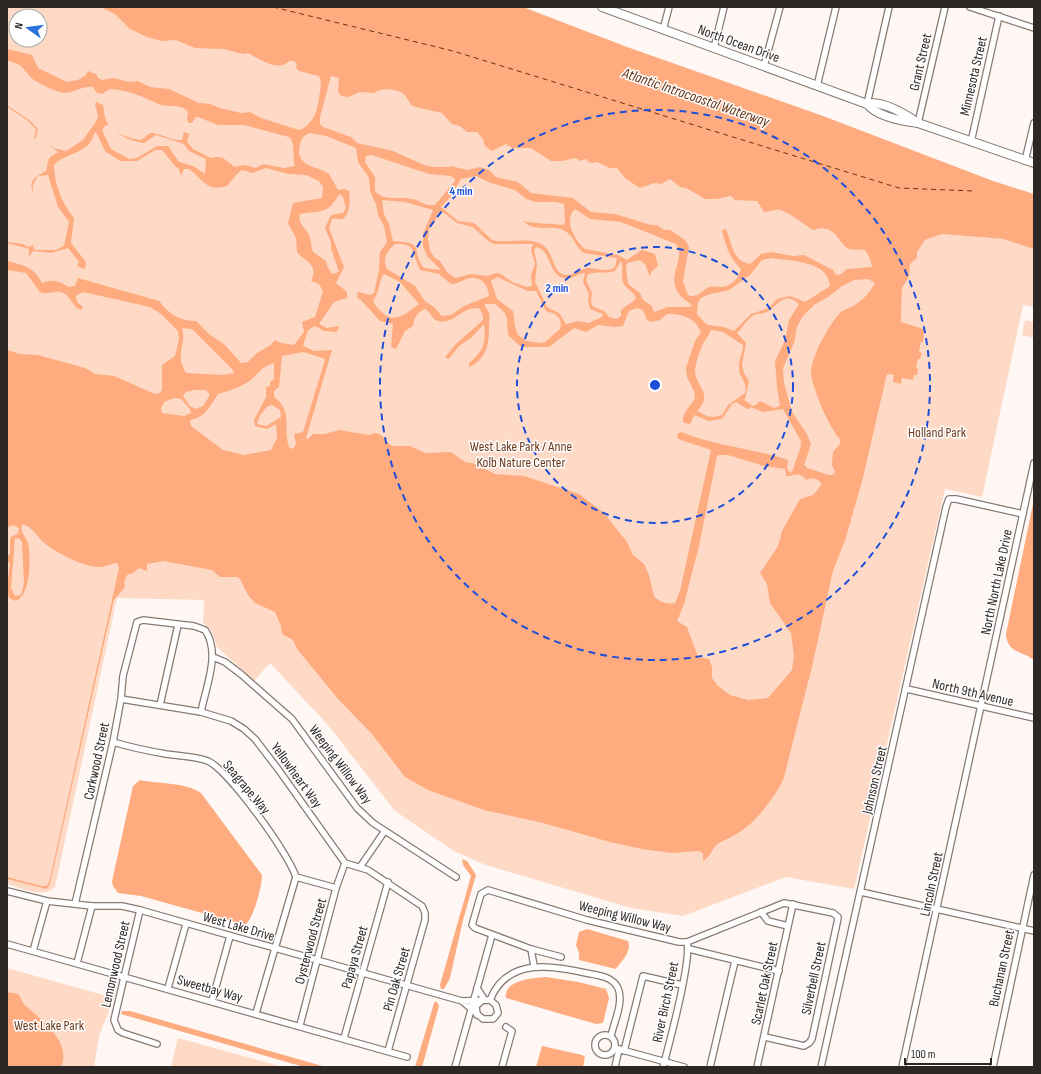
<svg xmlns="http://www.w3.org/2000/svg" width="1041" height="1074" font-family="'Sofia Sans Condensed',sans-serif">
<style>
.green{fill:#fed9c6;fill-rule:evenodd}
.water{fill:#feab7f;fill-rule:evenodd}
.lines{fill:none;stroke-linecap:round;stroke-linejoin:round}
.stream{stroke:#feab7f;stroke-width:1.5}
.canal{stroke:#feab7f;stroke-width:6}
.ferry{stroke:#673313;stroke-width:1;stroke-dasharray:5 4;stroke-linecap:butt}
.minor-casing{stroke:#857b75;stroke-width:8}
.primary-casing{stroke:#857b75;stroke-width:10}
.minor{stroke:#fff;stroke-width:5.5}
.primary{stroke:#fff;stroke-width:8}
.ring{fill:none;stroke:#1d4ed8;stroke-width:2;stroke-dasharray:7 5}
.labels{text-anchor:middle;stroke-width:3;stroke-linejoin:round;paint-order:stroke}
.street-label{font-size:14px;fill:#2d2826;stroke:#fff}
.park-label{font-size:14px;fill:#6d391a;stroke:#fff}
.water-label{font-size:15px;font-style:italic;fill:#673313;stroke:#fff}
.centre{fill:#1d4ed8;stroke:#fff;stroke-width:2}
.ring-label{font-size:12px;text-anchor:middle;font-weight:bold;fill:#1d4ed8;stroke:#fff;stroke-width:3;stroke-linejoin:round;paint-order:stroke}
</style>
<rect width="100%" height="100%" fill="#fef7f3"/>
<g class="green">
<path d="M7,7H149L907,241L784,778L813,663L833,571L846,538L863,478L887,374L894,375L901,384L902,377L916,375V369L918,359H920L922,353L919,352L924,329L901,322L902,288L909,277L910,264L917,258V252L925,240L942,234L1003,239L1034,249V307L1023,305L982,497L945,489L854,889L786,877L683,916L631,908L486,865L454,851L395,811L328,725L270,663L254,681L217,647L212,632L203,622L204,600L117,598L55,887C42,899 22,888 7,884ZM16,16H40V40H16ZM112,598H115L50,884Z"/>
<polygon points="1025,320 1034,322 1034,338 1022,335"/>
<polygon points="7,968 114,998 99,1036 94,1067 7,1067"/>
<polygon points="178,1038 283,1067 171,1067"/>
</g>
<g class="water">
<path d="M100,7H523L627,47L823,116L993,181L1034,194V249L1003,239L942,234L925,240L917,252V258L910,264L909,277L902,288L901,322L924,329L923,342H921L919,352L922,353L920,359H918L916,368L918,369L917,375H914L913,380L902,378L901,384L893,382L894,375L887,374L863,478L846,538L833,571L813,663L784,778C777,794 756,822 741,831C734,836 726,839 719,843C711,849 711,856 703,861V853L698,851L672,853L642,849L610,842L543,823L484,810L428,790L405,777L372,734L339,700L297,649L293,640L282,634L281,626L275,612L255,603L248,595L240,579L237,577H220L212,570L163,561L147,564V571L139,568L133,573L127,575L124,582L125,587L114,600L50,884L47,889L7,879V877L41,886H46L49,883L119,568L117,563C112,563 107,566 102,567C85,568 56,553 43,542C37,536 32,527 23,524C18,531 26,536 28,543C31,558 31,594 16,601L9,598L7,586L10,563L7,561V556L10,554V539L12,536L18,534L19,528L13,525L7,528V350L20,354L38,355L85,368L95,374L114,376L155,394L160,393L162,389V365L175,356L179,339L178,331L161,314L150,307L83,292L76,296L77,302L83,307L81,310C72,307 72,297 63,293C55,289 48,296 40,292L26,273L7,270V261C24,265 34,267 42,283C52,279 59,280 68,287L75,286L78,278L159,301C169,314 179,321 196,321L210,335L224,344L241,363L248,362L257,353L271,345L275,340L281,343L294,345L304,332L302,322L315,317L323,291L319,284L311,281C319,264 305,262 297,252L296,238L288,223L293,203L322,198L323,187L319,181L306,175L289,174L266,168L253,173L242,170L237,174L227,186C206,192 204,180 189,169H184L181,176L179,169L175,166L162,150H155L137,161H120L105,151L96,132L94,134C89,154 66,152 54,165C54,183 62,204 74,218L71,243L86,262L85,269L77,266L79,262L68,248L51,253L33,251L29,257V249L26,248L7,243V242L23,244L28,247L34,245L33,248L35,250H56L64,246L69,222L58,207L48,175L38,176L33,185V192C27,181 38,175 46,171L49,158L58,152L45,141L54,148L66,151L83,140L97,120L98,116L95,104L96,102L103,105C104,110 104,115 106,120C110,132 130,139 141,140L150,133C161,133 170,141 182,140L184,132L189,134L187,142L193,149L211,158L217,157L223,158L235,167L244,165L256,168L263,164L284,168L295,166C292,157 296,143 289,137L244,125H218L198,117H196L192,123H189L187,120L188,112C182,103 167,108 158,104C142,96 128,90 110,89L102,94L97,93L93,87C80,85 72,97 57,91C50,89 41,84 34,80C22,70 25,64 7,61V49L32,55L38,68L67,82L78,80L86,75L88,71L96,74L98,78L102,80L113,78L130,82L138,81L150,87L169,89L199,103L210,104L220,108L241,113L250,112L261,118L299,130C318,124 319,99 321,82L319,76L299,71L296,68L297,64L294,61H289C279,73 258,58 248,53L243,54L223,49L195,48L176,40L161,41L147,37L130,29L115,14ZM331,76L339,78L338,92L341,96L348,97L360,92L374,93C380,88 395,88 402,93C406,95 409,102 412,106L442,113L452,124L460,126L467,132H477L483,139L485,146L492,151L506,144L512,148H531L551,161H562L576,158L580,161L586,159L590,163L597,162L610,168H617L626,179L640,188L654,183L661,184L670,179L680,187L686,188L705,199H717L731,196L735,200L757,201L764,212C770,212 775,209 780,210C789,212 806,226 813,230C836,222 838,244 849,249C854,250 860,249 865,250L870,258L872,267L847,269L841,274L836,275L833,270L804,255L793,256L771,252L761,254L750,264C732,261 732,243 726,229L722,230C725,245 730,259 741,269C738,278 733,286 722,287C718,287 713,286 710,287C701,290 698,299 688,295L683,281L689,247L685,240L670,230H664L657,225H651L615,214L591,212L573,198L531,193L518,182L496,177L489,170L480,167L467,170L451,166L448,167H434L424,165L393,151L357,143L351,137L323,127L320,124V117ZM106,125H108C121,136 127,140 144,143L156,135L184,144L189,151L206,159L205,174L193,166L179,162L168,146H157L137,158L129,159L111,149L102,130ZM310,133L326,136L356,148L358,162L369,178L370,191L376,204L378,215L384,226L387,242L380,252L379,270L374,293L370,295L358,292L357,298L361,300L380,321L393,324L391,347L396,349L405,331L413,326C414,318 417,312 425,309C431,312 431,319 438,321C453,326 466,303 480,309L483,316V320L455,345L446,356V358L449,359L459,346L471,338L484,324C486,344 484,350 469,363V367C487,359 489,344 489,327C489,318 492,314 485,307V304H495L505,313L507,320L508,335L521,347H549L574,328L586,332L598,325L615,327L623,326L629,311L637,308L643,310L647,320L651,322L660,320L667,314C681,313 696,318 701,332L695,341L686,368L687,377L694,391L695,398C691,407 682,411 683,422L688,424L691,423L694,415L709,421L722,419L732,404L745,399L749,381L744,373L742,365L746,343L737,333C742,328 748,318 754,315C758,313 763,314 767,312C777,306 784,290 799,304L789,320L785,340L775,361L777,387L780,406L774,408L760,401L756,405L748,406L763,412L783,409L801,441C801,452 795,460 793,470L790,473L787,468L788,460L782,458C748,448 714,445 681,432L677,434L678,439L711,450L680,591L675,603C668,605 659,602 654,596L649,575L644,564L633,555L627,542L604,513L579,494L524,476L495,474L476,464L465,462L451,452L425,453L410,446H392L388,443L381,435L376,433L369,435L339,430L325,434H313L308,439L306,438L332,350L314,351L303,346L308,330L315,326L324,331L336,332L339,328L338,326L327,328L319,324L334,302L347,298V292L336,283L344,267L329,228L332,219C336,218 339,220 342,219C351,215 350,198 349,191L345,189L338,190L329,174C316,165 295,168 300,145C301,139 304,135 310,133ZM372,155L429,174L450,176L455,179V181L435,205C422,206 421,200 411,199C399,196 384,202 375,191V177L365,162L366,156ZM476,176L491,183L515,190L526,199L536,202H556L564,204L565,222L563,225C549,223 535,224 523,221C536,234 551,223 565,231C574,236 575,247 584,253L617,258L615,267C608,273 597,268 588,268C580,269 574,276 565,275C551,273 555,249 539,243C524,237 507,244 492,240L474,223L458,221L441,207L451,196L461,179ZM339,194L343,197L346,208L343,213L331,215L325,228L331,242V248L339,272L332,274L327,266L326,261L313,252C311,246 311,239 309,235C305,227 297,223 300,214C321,210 328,215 339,194ZM382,200L405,202L433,210L423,234V246L427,256L441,270L424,268C409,251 429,243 393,241L389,224L384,214ZM575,209L590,219L621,222L676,244C689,261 656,283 691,304V307H668L654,312L652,306L643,300L640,293L628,284L626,268L627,263L640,260L645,264L650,277L651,272L658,266L655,254L642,250L627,260L618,255L585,249C575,241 563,220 575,209ZM443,212L457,223L473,227L488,241L494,244H533L531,250L535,264L531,275L532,286L527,287L512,282L501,274L496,273L488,276L471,274L455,278L447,272L440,261L434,257L430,250L428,238L429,229L435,221L438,213ZM395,244H403L411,247L420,270L439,274L451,284C456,284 459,282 464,280C478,274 488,282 489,296L464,306L451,315L442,316L435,308L425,301L415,286L387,269C382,259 387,251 395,244ZM536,247C552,250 548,275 564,278C572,280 578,273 585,273L583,282L589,294L588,301L590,309L603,314L602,317L589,323L578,321L566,324L559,313L547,307L535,282L537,264L534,250ZM771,258C789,261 828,260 830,286L805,302L790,296L777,299L769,308L751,314L734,331L724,327L708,325L705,323L697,314L698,302L701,298L710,294L726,291L732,288L750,275L762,260ZM621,261C624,268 620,277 624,284C627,290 635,292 636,299L621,310V316L617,319L609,317L604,311L592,306L591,302L592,293L586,280L588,274C597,271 606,274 615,271ZM384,274L400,282L419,304C409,311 395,325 383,313C379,310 375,305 373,301C380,291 379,279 384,274ZM497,277L528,291H536L546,311L555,314L560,319L561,324L560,329L545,342L541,343L526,341L518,335L515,327L513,311L497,299L491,281ZM868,279L875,283C871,291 863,300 855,305C851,308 845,309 841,312C829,324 812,355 811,372C811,385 830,430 840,439V444L833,452L832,465L835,472L832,475H829L807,468L804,465L811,444L807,434L792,412L784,383L783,368L794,343L797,327L802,317L814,305L828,297L842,286L854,280ZM182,328L192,329L232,369L234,373L223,375L186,373C174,353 187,345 182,328ZM713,330L723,332L743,345C743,353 738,360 739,368C739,379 748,380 745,393L728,405L722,415C711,419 706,416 697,411C714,393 696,388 695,371C695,366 700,349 703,344C705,339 709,337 710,331ZM303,352L323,358L325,360L303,432L294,434L296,444L293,449L289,447C282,426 294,412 274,397V391L279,387L282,356ZM274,363V379L270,382V386L266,387V397L254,420L255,426L267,429L276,424L277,438L271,450L244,455L223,450L191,426L190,420C205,418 210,406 218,394C228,391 239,388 248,382C258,375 260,367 274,363ZM195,390H206L210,395L203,406L196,409L190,406L183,396L186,392ZM174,398L181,399L190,409L191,413L184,416L162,413L161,409L164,402ZM272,405L280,410L281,417L266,426L257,424L260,415L268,406ZM719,455H728L764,466L785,469L786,476C792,477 796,472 802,476C804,477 805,479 806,480C812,477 818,479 822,484L813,495L800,499L782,531L778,546L760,573L767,584L770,603L791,633L794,656L792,670L768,698L748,700L730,695L718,686L712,678V667L709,659L698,657L687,627L677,621L684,604L699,546L717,456ZM15,538L20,539L22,542L24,583L21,595L15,596L11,588Z"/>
<path d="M1034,499V660C1022,651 1007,653 1006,634Z"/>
<path d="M140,780C159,784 185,782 201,793L262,875C262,885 254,919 245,925L141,896L118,893L113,886L112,881L133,786Z"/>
<polygon points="462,859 467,861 476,875 463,920 450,978 444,989 441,989 440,985 471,876 463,865"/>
<path d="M587,929L628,941C632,952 622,960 616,969L579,960V953L576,945L579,932Z"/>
<path d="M546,977L578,982L606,989L609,998L603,1023L596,1024L506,998C503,980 534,978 546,977Z"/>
<path d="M7,992L18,994C22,998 22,1004 27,1007C43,1021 72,1043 61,1067H7Z"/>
<polygon points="436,1001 439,1006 422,1067 415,1067 434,1003"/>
<polygon points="122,1011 130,1011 326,1067 304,1067 121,1014"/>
<polygon points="542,1046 582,1055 585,1057 583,1067 536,1067"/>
</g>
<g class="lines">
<polyline class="stream" points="7,106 28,120 37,129 35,138"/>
<polyline class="canal" points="740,401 748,406"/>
<polyline class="ferry" points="273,7 453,51 899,188 974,191"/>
<defs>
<g id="minor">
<polyline points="970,7 1034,28"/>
<polyline points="663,30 669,7"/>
<polyline points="714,48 724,7"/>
<polyline points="764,66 780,7"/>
<polyline points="817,86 836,7"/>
<polyline points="867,104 889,7"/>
<polyline points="918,123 945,7"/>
<polyline points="971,142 999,16"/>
<polyline points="1025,161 1034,123"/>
<polyline points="213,657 225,662 242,675 292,719 357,808 373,823 456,877"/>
<polyline points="907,689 1034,718"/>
<polyline points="121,699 201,712 231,721 244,729 255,739 278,769 345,863 368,870 422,906 425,913 425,920 388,1051"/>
<polyline points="160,705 178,625"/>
<path d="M113,742C130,747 148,751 166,754C180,756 195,756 208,761C229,771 289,854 296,877L336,888"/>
<polyline points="360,867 384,832"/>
<polyline points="7,891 47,901 92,906 122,906 140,910 462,1001 490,1000 496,1005 498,1013 493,1019 483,1019 462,1001"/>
<polyline points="861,892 1034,931"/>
<path d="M75,904L113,742L121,699L123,676L137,622L143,620L194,626L205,630C221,653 206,686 201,712"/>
<polyline points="140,910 114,1020 118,1030 123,1033 157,1044"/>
<polyline points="761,912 768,921 788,926"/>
<polyline points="7,944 407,1057"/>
<polyline points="531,949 534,966"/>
<polyline points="689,949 779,971"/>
<polyline points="33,951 47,901"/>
<polyline points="561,957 531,949 475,928 472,925 481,894 488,890 498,893 587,920 679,942 687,942 784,903 833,913 838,917 837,923 812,1039 809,1043 804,1046 765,1037"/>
<polyline points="77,963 92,906"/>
<polyline points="168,988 186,924"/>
<polyline points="477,988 484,999 476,1006 477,1015"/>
<path d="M490,1000C507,958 550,965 586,973C597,975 612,976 618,988C624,1002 614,1022 611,1036"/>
<polyline points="212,1001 230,936"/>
<polyline points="256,1013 296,877"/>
<polyline points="300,1025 336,888 345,863"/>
<circle cx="605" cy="1045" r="10"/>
<polyline points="344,1038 388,882"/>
<polyline points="615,1048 684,1067"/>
<polyline points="624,1051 643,976 682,985"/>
<polyline points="455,1067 492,935"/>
<polyline points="502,1067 512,1031 506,1027"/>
<polyline points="615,1067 619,1049"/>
<path d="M663,1067C669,1044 692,961 687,942"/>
<polyline points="710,1067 735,961"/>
<polyline points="757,1067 793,904"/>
<polyline points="821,1067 946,507 949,499 956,499 1023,514"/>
<polyline points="902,1067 1034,463"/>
<polyline points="993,1067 1034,875"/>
</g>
<g id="primary">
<path d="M602,7L867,104C878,117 901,121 918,123"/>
<path d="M867,104C882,100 905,114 918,123L1034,163"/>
</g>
</defs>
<use href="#minor" class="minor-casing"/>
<use href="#primary" class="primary-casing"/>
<use href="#minor" class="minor"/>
<use href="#primary" class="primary"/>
</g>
<g class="ring">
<circle cx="655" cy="385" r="138"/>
<circle cx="655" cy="385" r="275"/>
</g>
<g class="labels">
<g class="street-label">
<text transform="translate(739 43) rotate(20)" y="5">North Ocean Drive</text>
<text transform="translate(920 62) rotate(-77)" y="5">Grant Street</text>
<text transform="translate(973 76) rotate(-77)" y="5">Minnesota Street</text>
<text transform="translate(996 582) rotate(-78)" y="5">North North Lake Drive</text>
<text transform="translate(973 692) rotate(13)" y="5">North 9th Avenue</text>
<text transform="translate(96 761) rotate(-78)" y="5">Corkwood Street</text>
<text transform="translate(341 764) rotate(53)" y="5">Weeping Willow Way</text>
<text transform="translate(297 775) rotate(54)" y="5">Yellowheart Way</text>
<text transform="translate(874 780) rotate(-77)" y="5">Johnson Street</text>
<text transform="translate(247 787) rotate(50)" y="5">Seagrape Way</text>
<text transform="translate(931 884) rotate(-78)" y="5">Lincoln Street</text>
<text transform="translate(625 916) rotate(14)" y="5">Weeping Willow Way</text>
<text transform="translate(239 926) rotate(16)" y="5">West Lake Drive</text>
<text transform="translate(310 941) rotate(-75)" y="5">Oysterwood Street</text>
<text transform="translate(354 957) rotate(-74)" y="5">Papaya Street</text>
<text transform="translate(115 964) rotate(-77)" y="5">Lemonwood Street</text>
<text transform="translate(1001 968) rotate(-78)" y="5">Buchanan Street</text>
<text transform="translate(813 978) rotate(-78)" y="5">Silverbell Street</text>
<text transform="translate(396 979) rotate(-74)" y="5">Pin Oak Street</text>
<text transform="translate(764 983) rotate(-78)" y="5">Scarlet Oak Street</text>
<text transform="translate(210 988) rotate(16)" y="5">Sweetbay Way</text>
<text transform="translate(665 1002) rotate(-78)" y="5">River Birch Street</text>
</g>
<g class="park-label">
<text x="937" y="437">Holland Park</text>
<text x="521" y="451">West Lake Park / Anne<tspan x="521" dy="16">Kolb Nature Center</tspan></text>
<text x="49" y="1030">West Lake Park</text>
</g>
<g class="water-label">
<text transform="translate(696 97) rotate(19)" y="5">Atlantic Intracoastal Waterway</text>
</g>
</g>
<circle cx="655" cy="385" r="6" class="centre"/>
<g class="ring-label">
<text x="461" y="195">4 min</text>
<text x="557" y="292">2 min</text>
</g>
<rect width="1041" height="1074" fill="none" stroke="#2d2826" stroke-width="16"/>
<g transform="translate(28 28) rotate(284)"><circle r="19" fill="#ffffff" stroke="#aba9a8"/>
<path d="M0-3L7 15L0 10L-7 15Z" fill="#2971dd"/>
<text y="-6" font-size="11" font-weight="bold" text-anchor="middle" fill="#2d2826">N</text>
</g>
<path d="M905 1058v6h86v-6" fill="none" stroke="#2d2826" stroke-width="2"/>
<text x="911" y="1058" font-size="12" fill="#2d2826" stroke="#ffffff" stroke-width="3" paint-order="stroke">100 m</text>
</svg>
